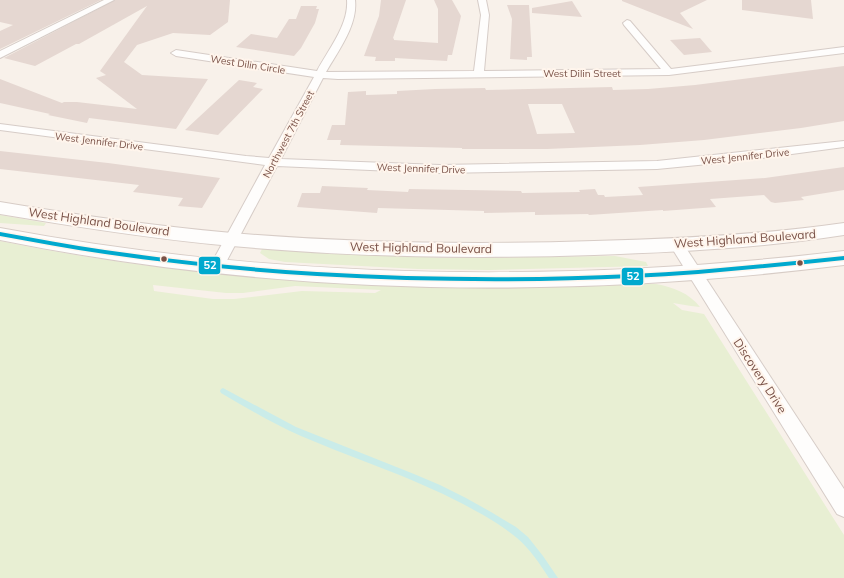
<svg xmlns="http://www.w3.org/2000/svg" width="844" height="578" font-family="Mulish,sans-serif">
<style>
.green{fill:#e8efd3;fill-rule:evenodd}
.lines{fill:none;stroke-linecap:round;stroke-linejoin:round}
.stream{fill:#caece9;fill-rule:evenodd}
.building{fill:#e5d7d1;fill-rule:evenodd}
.minor-casing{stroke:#d6ccc7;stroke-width:2}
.secondary-casing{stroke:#d7ccc6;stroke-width:2}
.minor{fill:#fefdfc;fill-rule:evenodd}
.secondary{fill:#fefdfc;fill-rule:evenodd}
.bus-1-casing{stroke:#fff5ec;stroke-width:3}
.bus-1{fill:#00a9ce;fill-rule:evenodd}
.bus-dot{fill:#795147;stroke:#fff5ec;stroke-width:1.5}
.labels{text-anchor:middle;stroke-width:4;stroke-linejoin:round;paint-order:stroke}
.far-street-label{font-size:10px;fill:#795147;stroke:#fff5ec}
.street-label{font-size:12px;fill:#795147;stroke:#fff5ec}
.line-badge{stroke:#fff5ec;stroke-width:1.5}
.badge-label{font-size:11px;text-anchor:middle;font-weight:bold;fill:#fff}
</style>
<rect width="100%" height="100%" fill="#f8f1ea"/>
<g class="green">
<polygon points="0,215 46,223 44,226 0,223"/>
<path d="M0,241C123,266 249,280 374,284C468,288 562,283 656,284C673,287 689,293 700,307L691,306L673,303L682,310L704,314L844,535V578H0ZM153,285L226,293H243L295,286L381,290L375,293L302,291L234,299H213L154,291Z"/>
<polygon points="262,249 445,258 615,256 646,262 648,266 489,270 418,269 285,262 269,259 260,253"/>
</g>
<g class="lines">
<path class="stream" d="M223,388L296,427L414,474L440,485L466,498L491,512L516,527L528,537L543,556L558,578H549C540,564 530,549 517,538C504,527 489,518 474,510C419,479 359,461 301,436C273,424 247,408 221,393L220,391L221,389Z"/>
</g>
<g class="building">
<polygon points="0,0 101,0 0,49 0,31 13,25 0,22"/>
<polygon points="115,0 230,0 228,22 210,35 173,33 137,45 124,62 142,75 208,79 176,129 89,118 87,123 48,115 50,114 0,103 0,79 62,103 64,102 77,102 137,109 96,78 106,75 100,71 147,6 79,44 76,44 35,66 4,58"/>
<polygon points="381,0 406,0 393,38 394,39 394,40 438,43 438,9 434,0 452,0 461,16 452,55 448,55 447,61 395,58 395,61 375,61 376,57 364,56 379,16"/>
<polygon points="622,0 707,0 680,13 693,29 622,1"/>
<polygon points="742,0 811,0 813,19 742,10"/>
<polygon points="572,1 582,17 532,13 532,8"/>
<polygon points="507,5 529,5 532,57 527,57 527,60 510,59 512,19"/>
<polygon points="301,6 317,6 316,9 319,9 315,23 301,48 294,56 236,47 251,34 277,38 289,19 296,19"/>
<polygon points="700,38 712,52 684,55 670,40"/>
<path d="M844,66V121L801,128L704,140L640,145L547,149H462V148L340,145L341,140H327L332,125H345L348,92L366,91V95L397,94V91L435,89L485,88L486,90L612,87L613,90L648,89L695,85ZM528,104H562L575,133L537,134Z"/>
<polygon points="239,80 257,83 253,87 263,89 218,135 185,130"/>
<polygon points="0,151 108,163 220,178 202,208 178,206 183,198 133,192 139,185 0,169"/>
<polygon points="844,167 844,190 801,197 804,200 775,203 771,202 764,195 710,199 716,207 663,211 663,210 589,215 588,214 535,215 535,212 484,213 484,211 378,208 377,213 297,207 302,193 320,193 322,186 368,188 367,190 408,192 409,189 521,191 522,193 580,192 579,190 595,189 598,195 604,195 605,197 643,195 638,187 765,178"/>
</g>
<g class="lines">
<defs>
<g id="minor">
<polygon points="104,0 114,0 0,58 0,51"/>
<path d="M347,0H355C358,25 338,51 326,72L474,71L481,15L478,0H486L489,15L484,71L661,69L624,25L623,23L627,20L630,21L671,69L844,47V53L669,75L338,79L323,78L281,159L440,165L657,161L844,141V147L739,161L657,169L440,173L277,166L224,266L222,270L217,271L212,270L210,266L265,165L0,130V124L246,156L269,158L314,77L176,56L171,53L176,50L317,71C328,50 349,25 347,0Z"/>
<polygon points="677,240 682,242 844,489 844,517 837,514 670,245 672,242"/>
</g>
<g id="secondary">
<path d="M0,202C77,215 154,226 232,233C352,243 473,245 594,241C677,239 761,235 844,223V235C761,248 677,252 594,255C473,259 352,257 232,246C154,239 77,227 0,214Z"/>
<path d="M0,228C277,280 564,284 844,251V265C564,300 277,296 0,240Z"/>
</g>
</defs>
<use href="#minor" class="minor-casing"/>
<use href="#secondary" class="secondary-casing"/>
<use href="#minor" class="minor"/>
<use href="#secondary" class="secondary"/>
<defs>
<path id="bus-1" d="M0,232C35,238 70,245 105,250C175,260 246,268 317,272C422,278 527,279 632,274C703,271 773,263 844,256V260C773,267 703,275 632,278C527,283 422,282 317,276C246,272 175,264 105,254C70,249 35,242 0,236Z"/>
</defs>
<use href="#bus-1" class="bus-1-casing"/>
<use href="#bus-1" class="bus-1"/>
</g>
<g class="bus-dot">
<circle cx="164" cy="259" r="3.5"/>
<circle cx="800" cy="263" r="3.5"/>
</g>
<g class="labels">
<g class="far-street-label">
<text transform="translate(248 64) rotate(9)" y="4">West Dilin Circle</text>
<text x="582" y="77">West Dilin Street</text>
<text transform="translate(288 134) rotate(-62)" y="4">Northwest 7th Street</text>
<text transform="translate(99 141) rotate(7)" y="4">West Jennifer Drive</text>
<text transform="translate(745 156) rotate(-6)" y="4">West Jennifer Drive</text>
<text transform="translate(421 168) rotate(2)" y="4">West Jennifer Drive</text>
</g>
<g class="street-label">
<text transform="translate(99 222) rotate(8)" y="4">West Highland Boulevard</text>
<text transform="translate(745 239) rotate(-4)" y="4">West Highland Boulevard</text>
<text transform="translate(421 248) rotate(1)" y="4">West Highland Boulevard</text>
<text transform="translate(760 376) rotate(57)" y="4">Discovery Drive</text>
</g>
</g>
<g class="line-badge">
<rect x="198" y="256" width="23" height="19" rx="4" fill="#00a9ce"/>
<rect x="621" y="267" width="23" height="19" rx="4" fill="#00a9ce"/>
</g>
<g class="badge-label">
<text x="210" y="269">52</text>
<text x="633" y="280">52</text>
</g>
</svg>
